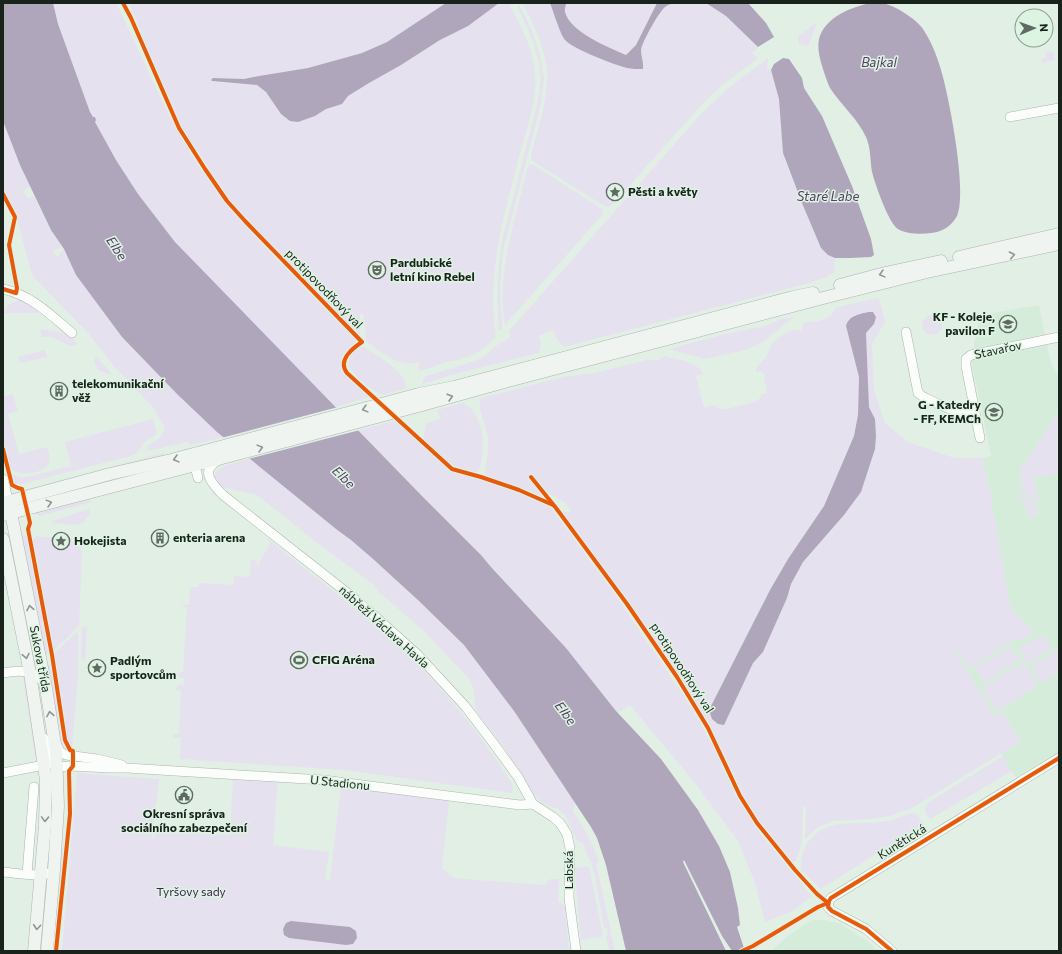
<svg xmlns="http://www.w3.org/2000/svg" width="1062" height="954" font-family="Commissioner,sans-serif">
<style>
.built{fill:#d6ecdb}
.green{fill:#e6e1ef;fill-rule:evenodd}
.water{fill:#b0a6bb}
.pier{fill:#e2efe5}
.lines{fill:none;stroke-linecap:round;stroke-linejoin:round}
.street-casing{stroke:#acb5ae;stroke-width:10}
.secondary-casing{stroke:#acb5ae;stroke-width:13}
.street{stroke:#fbfdfb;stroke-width:9}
.secondary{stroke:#eff4f0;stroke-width:12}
.cycleway-casing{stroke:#ddf4e2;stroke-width:6}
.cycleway{stroke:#e8590c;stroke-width:4}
.oneway{stroke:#8f9691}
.labels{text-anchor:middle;stroke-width:3;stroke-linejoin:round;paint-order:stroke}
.poi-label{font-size:12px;font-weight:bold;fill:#1a221c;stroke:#ddf4e2;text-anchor:start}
.street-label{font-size:12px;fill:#1a221c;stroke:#ddf4e2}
.park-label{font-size:12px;fill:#3f2350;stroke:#ddf4e2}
.water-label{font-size:13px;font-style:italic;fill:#573a69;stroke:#ddf4e2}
</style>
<rect width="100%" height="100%" fill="#e2efe5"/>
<g class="built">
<polygon points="1039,305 1050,360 1059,378 1059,753 1017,779 959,687 948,644 990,492 982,458 991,456 971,360 980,315"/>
<polygon points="811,920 823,920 841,924 871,944 878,951 771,951 788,936"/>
</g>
<g class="green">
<path d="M53,3H116C143,56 164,113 197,163C241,229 301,283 356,339L355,345C325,363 353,382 369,397L335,407L175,242L138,194L116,160L95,122L96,120L95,117H93L90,112L58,24Z"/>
<path d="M129,3H446L387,42L362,53L308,68L259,76L244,79L213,78L212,82L257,85L266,92L281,114L315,116L326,109L342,104L348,96L369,83L401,65L499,3H509C520,25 534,49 535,74C537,100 527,129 520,154C504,215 486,273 496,337L482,350L472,355L459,360L450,361L420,371L418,366L420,362C399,368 382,353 366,341L363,313L360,314V336L252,225L232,203L181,127L173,110Z"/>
<path d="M523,3H550L564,40L573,46L602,60L642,69L643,66L641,56V48L647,34L665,7L674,3H706L726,16L758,47L755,51L751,53L758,58L724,84L705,101L611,206L606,207L531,160V154C537,132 545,109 547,85C550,56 535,28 523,3Z"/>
<path d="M566,3H657L636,45L626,55C608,47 570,32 565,12C564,9 566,6 566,3Z"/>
<path d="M519,5L531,28L539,51L544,79L540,108L503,251L500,286L502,329L501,331L499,329C496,298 497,267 503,236C512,202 521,169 529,135C534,115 542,93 540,72C538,49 527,27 517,7Z"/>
<polygon points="817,22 808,46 806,46 799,44 798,36"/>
<polygon points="1053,51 1055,60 1042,63 1041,59 1046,57 1045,52"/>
<polygon points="768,58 767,69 771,70 779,99 783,153 789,171 821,248 828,255 835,258 834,273 828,275 828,277 809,283 564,347 557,339 553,330 539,336 541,344 539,353 455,374 423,384 423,380 426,376 469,363 483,357 500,343 510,338 509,331 701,114 727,89"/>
<polygon points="3,121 20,165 30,186 23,191 28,199 34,196 51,230 62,246 53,252 57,257 64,249 76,275 122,337 177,394 224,437 190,445 187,442 148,451 147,448 148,446 161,437 164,431 164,426 152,406 114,366 88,333 32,275 15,211 3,189"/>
<path d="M532,164L602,209L603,214L505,325C496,271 516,218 528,166Z"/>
<path d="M876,298L880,300L885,322L872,343L874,390L885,423L908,442L954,458H982L990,492L1011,610L1035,632L1020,641L1017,638L969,668L957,650L955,651L995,716L1003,712L1021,741L912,808L889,816L871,819L832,821L815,829L805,840L806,807H803L802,842L796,861L793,863L752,813L745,800L724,754L709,726L680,678L629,603L562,512H572L564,502L545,491L532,476L530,478L545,497L489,477L485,474C486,462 489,451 488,438C487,425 476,411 481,398L564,377L595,373L647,360H659L664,356C678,360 696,361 704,374L696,376L704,408L713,405L721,409H727L755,402L760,398L762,394L767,393L764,376H765L764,373H763L762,371L756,372V368C763,360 769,356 771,345C780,337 788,327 801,331L804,323C817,320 828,323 836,308ZM855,315L874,324L866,333L869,407L875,419V449L861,492L844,515L803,562L791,584L787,598L763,652L711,706L770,590L788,559L824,506L854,436L858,415L859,377L846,326L847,321Z"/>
<polygon points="24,299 39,311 38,313 3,313 3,309 7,310 7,305 16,301"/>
<circle cx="932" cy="325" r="10"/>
<polygon points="793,317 767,339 755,346 745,350 705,359 669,349 725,334 765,326 782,319"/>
<path d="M40,329C52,331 71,331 77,344L71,346L51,337H42Z"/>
<path d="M359,346L364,347C375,354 409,374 406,388C399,390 388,395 381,394C373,392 351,374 349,365C348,361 351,355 352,350Z"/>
<polygon points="45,350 47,357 21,363 20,362 18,357"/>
<path d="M96,356L112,374C102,373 96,371 94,361Z"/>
<path d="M13,394L18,411L8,414L19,454L47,447C49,453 51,459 48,465C43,473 19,477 12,469C0,455 3,415 3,397Z"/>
<path d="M463,403C485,414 487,452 478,472L476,473L454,466L447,462L423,440L426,423L441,419L437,410Z"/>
<polygon points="1059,411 1059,473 1034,478 1039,506 1022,488 1020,470"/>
<path d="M153,419L157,433C153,439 146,439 142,445C139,450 139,451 134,455L22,484H16L13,479L11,473L18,477H27L71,466L65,442Z"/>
<polygon points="396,421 443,464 450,469 542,501 552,509 612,590 692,708 714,748 734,792 760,833 812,896 793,911 765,922 755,883 738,841 695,783 630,705 618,713 566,648 491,567 481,555 421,495 358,430"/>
<polygon points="160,454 164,454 166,455 25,491 25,490"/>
<path d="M250,459L336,529L351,540L419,601L464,645L514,711L575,803L573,811C584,827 593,843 599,862L596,863L615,951H609L606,935H608L607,928H604L594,872L589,857L588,858L583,843L577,841L566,816L557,808H554L542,802L531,792L504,747L476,711L473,687L470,680L424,631L379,592L373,584L319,544L257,495L222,487C199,468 238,462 250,459Z"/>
<polygon points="1020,489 1036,508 1040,515 1028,516 1025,501 1022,501"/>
<polygon points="91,496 90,501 88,503 40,516 33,513"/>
<polygon points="89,509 90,514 82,523 75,525 53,523 52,521"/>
<polygon points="10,535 28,630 36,658 31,659 7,536"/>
<polygon points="21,535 27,536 49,649 49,652 44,657"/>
<path d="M37,536L52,538L57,544L60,546L65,545L71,539C78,542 81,546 82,553L79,626L53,651L31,541Z"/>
<path d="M268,539C315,577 364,613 408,655C448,693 483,737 512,784L513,788L512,793L344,770L180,759L181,738H174L173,736L174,734H179L181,691L176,690V688L179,685L184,686V678H180L177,674L178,673L183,672L187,607L182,606L181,605H189L190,587H199V583L234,585V576L250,577L251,560L257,561V566L270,544Z"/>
<polygon points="82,627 87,627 85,661 82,659 81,656"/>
<polygon points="77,632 78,634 78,674 72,749 66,737 54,657 55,653"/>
<polygon points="1043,634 1052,648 1028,663 1019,649"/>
<polygon points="1011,646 1020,660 984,683 975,668"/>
<polygon points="1059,649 1059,672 1041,683 1031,666"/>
<polygon points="1024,662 1038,686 996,711 982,688"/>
<polygon points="45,663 49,664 52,667 63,738 67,752 60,744"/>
<polygon points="23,677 25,677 38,756 35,756"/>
<path d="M1003,756L1012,771L930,819C926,813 922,808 929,802Z"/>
<polygon points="77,773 159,779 152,842 156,832 230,835 233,780 235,779 278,781 273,845 329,852 325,879 330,880 341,786 449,801 442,868 453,878 544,885 550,879 559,879 558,902 562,903 565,907 569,951 62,951"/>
<path d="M911,813L917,814L923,824L821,889L801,870C800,861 802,852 807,844C825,817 854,825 881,822C891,821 901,817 911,813Z"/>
<polygon points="64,839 65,839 61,883 59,885 59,868"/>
<polygon points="589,866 603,936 581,940 577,899 575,868"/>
</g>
<g class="water">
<polygon points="3,3 53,3 58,24 90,112 93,117 95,117 96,120 95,122 116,160 138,194 175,242 421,495 481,555 491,567 566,648 616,711 661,759 698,810 719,846 730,872 738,908 740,925 737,927 745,951 732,951 722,936 684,860 683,862 726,951 626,951 606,865 597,838 591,827 514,711 464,645 419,601 373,559 351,540 336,529 217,432 177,394 122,337 76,275 64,249 51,230 20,165 3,121"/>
<polygon points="446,3 499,3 468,26 440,40 401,65 369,83 348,96 342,104 326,109 315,116 298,122 290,121 281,114 266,92 257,85 212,81 211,80 213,78 244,79 259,76 308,68 362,53 387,42"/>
<path d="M550,3H566C566,6 564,9 565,12C570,32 608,47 626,55L636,45L657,3H674C671,4 667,5 665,7C659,12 642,42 641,50C641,57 644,63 643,69C638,69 632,69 627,68C615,65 573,49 565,40C561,36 553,11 550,3Z"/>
<polygon points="706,3 748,3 766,23 774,37 758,47 726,16"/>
<path d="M871,3C876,3 881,2 886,4C897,7 916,19 923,29C931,41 937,56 941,70C949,96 968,194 957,216C953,223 948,228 940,231C929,235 908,235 898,229C889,224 875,184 872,172C870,160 871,148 866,137C858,119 841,105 830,88C827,82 825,75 823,69C820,59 817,49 819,39C825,17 851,7 871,3Z"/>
<polygon points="783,58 789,59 802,78 804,88 822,116 852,186 871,239 874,255 871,257 850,258 835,258 828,255 821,248 802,203 783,153 779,99 771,70 774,64"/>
<path d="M869,312H873L876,317L874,324L866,333L869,407L875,419L876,436L875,449L861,492L844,515L803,562L791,584L787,598L763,652L753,663L724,725L718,724L712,719L710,713L711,706L770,590L788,559L824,506L854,436L858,415L859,377L846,326C849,315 860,314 869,312Z"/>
<polygon points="291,921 350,927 356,931 357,938 353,944 346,945 289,938 284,935 283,929 286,923"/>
</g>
<polygon class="pier" points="338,407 360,430 248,459 221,438"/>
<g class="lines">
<defs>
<g id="street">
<polyline points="1010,117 1059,108"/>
<path d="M3,289C31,295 51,315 72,333"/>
<path d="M906,332L918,393C923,398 955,412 962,413C966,413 971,412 975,411"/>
<polyline points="980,438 966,366 966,359 971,355 1059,337"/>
<path d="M219,460C199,470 212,484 223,495L350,595L378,619L417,654L465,706L494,744L518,777L533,804L553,817L560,823L567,834L570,848L569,898L576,951"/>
<polyline points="198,461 196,470 198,478"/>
<polyline points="3,479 10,508"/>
<path d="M3,673C17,670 38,669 44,684"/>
<polyline points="40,735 47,741 52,763"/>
<polyline points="56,743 60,752 66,755 97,759 122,765"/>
<polyline points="52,764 57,767 70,766 110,768 127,768 323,780 520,805 533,804"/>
<polyline points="3,773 49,764"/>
<path d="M3,872C15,873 47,879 54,870"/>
<polyline points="27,874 34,787"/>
<polyline points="892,951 866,929 832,911 828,907 829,901 831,898 1059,758"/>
</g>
<g id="secondary">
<polyline points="959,257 1059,234"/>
<polyline points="840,285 885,273 941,261"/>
<polyline points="3,503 110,474 171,460 419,394 454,387 793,297 813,293"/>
<polyline points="11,513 46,688 56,751 58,806 54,870 47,951"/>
<polyline points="3,515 222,458 422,405 508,381 823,298 927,272 1059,244"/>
<polyline points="3,539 30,673 46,780 45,825 34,951"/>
</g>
</defs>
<use href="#street" class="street-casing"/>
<use href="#secondary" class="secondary-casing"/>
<use href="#street" class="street"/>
<use href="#secondary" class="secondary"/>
<defs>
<g id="cycleway">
<path d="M123,3L131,18L179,128L205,169L227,201L245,221L362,342C353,348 337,360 347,373L452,469L481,477L519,490L553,505"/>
<polyline points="3,194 15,217 9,245 17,288 16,293 3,289"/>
<polyline points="3,449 12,485 18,488 22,489 30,523 28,529 52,655 65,740 70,750 73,751 73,766 69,771 70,814 56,951"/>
<polyline points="531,477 556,508 627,604 677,677 708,728 740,796 757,823 795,870 817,894 828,903"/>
<polyline points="742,951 753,946 818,907 828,903"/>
<polyline points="892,951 866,929 832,911 828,907 829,901 831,898 1059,758"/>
</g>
</defs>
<use href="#cycleway" class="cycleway-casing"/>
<use href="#cycleway" class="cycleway"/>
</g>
<defs><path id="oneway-chevron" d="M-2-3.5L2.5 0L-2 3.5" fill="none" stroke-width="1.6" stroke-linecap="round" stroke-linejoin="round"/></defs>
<g class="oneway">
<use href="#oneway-chevron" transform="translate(1012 255) rotate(-12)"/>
<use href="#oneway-chevron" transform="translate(882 274) rotate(165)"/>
<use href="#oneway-chevron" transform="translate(450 397) rotate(-16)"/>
<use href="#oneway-chevron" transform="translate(365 409) rotate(165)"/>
<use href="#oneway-chevron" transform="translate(260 448) rotate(-15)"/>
<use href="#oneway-chevron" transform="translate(176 459) rotate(165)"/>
<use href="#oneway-chevron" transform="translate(49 503) rotate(-15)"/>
<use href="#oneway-chevron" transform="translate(30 608) rotate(-101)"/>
<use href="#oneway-chevron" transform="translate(26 656) rotate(79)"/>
<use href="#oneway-chevron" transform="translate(50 714) rotate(-100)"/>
<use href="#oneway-chevron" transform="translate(45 819) rotate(92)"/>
<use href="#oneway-chevron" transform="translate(37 927) rotate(95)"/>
</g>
<defs>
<symbol id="sight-ring" viewBox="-11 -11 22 22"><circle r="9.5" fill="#ddf4e2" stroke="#606a62" stroke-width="1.5"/><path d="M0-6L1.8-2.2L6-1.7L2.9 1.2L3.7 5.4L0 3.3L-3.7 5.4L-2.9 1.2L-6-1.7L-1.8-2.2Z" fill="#606a62"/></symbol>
<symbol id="theatre-ring" viewBox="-11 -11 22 22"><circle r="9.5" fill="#ddf4e2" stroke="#606a62" stroke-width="1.5"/><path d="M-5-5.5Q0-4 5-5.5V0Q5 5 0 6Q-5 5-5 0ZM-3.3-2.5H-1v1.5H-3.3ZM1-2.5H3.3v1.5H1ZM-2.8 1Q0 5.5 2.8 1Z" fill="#606a62"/></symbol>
<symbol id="university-ring" viewBox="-11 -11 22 22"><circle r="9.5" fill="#ddf4e2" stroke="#606a62" stroke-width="1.5"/><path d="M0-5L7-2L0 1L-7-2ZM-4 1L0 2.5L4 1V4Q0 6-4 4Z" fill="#606a62"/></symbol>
<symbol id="building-ring" viewBox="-11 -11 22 22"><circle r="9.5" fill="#ddf4e2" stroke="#606a62" stroke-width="1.5"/><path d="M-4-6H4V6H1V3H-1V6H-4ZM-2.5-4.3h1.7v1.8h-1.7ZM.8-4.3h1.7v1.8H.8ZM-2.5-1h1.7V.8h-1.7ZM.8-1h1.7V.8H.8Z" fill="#606a62"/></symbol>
<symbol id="stadium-ring" viewBox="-11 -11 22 22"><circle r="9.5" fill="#ddf4e2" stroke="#606a62" stroke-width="1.5"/><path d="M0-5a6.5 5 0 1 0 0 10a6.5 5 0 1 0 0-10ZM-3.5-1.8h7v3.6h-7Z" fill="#606a62"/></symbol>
<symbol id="civic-ring" viewBox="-11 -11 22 22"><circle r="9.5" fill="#ddf4e2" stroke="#606a62" stroke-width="1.5"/><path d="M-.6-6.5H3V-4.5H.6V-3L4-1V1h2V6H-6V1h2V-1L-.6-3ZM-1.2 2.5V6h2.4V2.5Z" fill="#606a62"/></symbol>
</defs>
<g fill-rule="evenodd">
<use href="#sight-ring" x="605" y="182" width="20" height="20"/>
<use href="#theatre-ring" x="367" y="260" width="20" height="20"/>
<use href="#university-ring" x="998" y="314" width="20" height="20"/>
<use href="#building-ring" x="49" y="381" width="20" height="20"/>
<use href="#university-ring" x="984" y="402" width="20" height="20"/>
<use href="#building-ring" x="150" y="528" width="20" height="20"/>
<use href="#sight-ring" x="51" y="531" width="20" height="20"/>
<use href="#stadium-ring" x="289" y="650" width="20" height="20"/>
<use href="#sight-ring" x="87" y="658" width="20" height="20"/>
<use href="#civic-ring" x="174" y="785" width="20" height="20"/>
</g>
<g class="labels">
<g class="poi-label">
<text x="628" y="196">Pěsti a květy</text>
<text x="390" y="267">Pardubické<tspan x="390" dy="14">letní kino Rebel</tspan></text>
<text x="995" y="321" text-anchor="end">KF - Koleje,<tspan x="995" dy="14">pavilon F</tspan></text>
<text x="72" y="388">telekomunikační<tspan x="72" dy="14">věž</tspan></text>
<text x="981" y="409" text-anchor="end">G - Katedry<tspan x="981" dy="14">- FF, KEMCh</tspan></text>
<text x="173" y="542">enteria arena</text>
<text x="74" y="545">Hokejista</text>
<text x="312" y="664">CFIG Aréna</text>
<text x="110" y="665">Padlým<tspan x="110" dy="14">sportovcům</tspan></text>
<text x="184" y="818" text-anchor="middle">Okresní správa<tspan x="184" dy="14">sociálního zabezpečení</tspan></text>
</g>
<g class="street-label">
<text transform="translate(324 289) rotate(46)" y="4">protipovodňový val</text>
<text transform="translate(998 350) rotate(-12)" y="4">Stavařov</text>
<text transform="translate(384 627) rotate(42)" y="4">nábřeží Václava Havla</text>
<text transform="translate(40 659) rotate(79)" y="4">Sukova třída</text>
<text transform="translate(682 668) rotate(57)" y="4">protipovodňový val</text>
<text transform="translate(340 783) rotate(6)" y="4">U Stadionu</text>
<text transform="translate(902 842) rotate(-32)" y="4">Kunětická</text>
<text transform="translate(569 870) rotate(-90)" y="4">Labská</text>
</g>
<g class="park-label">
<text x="191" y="896">Tyršovy sady</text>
</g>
<g class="water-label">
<text x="879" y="67">Bajkal</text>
<text x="828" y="201">Staré Labe</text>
<text transform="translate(117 248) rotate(56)" y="5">Elbe</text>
<text transform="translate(344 477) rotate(44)" y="5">Elbe</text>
<text transform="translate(566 713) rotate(53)" y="5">Elbe</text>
</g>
</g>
<rect width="1062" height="954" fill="none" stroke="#1a221c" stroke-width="8"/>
<g transform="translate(1034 28) rotate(88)"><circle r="19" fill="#ddf4e2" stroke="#8fa093"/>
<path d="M0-3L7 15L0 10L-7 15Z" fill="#606a62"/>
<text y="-6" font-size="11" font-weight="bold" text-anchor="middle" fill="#1a221c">N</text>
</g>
</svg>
